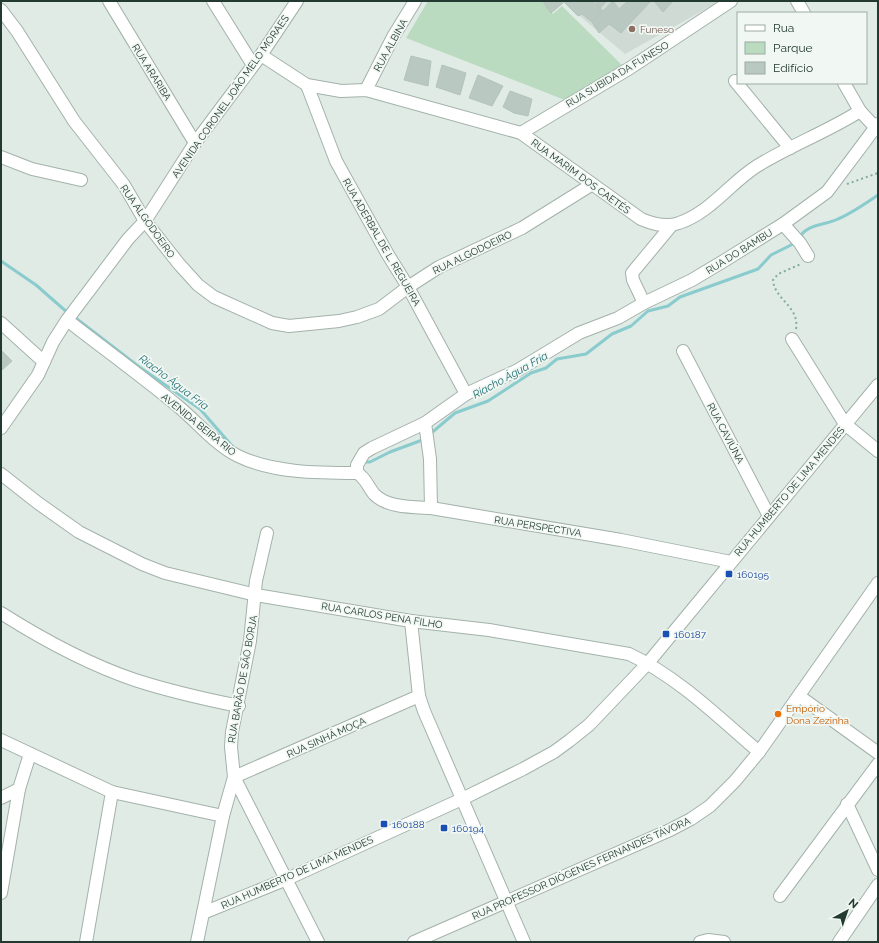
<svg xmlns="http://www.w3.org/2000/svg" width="879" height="943" font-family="Raleway,sans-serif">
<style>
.built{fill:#cfdad4}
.green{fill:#badbbf}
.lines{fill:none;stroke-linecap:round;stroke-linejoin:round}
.stream{stroke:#8acbce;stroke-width:3}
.building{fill:#b9c8c0;stroke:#b3c4bb}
.minor-casing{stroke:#a3b2ab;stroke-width:14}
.path{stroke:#82ad9a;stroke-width:2;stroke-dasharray:2 3;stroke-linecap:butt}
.minor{stroke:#fff;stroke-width:12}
.education-dot{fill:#8d6e63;stroke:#f1f7f3;stroke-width:1.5}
.transit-dot{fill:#1a4fb4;stroke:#f1f7f3;stroke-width:1.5}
.food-dot{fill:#e8710a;stroke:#f1f7f3;stroke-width:1.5}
.labels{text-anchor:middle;stroke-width:3.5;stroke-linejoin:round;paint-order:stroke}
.education-label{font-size:10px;fill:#785e54;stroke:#f1f7f3;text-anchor:start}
.street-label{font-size:10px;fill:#223a31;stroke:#f1f7f3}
.transit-label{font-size:10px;fill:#164399;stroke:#f1f7f3;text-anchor:start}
.food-label{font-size:10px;fill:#c56008;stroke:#f1f7f3;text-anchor:start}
.water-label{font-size:11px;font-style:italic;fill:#1f6f73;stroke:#f1f7f3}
</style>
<rect width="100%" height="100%" fill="#e0ebe5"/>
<polygon class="built" points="562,1 720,1 625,54"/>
<polygon class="green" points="428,1 541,1 553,14 562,6 625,68 570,102 406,38"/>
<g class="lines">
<g class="stream">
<path d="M800,237C807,224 826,225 838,219C852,213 865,204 878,195"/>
<polyline points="1,261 36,285 68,313"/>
<polyline points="73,316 138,366 200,409 233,447"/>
<polyline points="429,435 455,413 488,401 531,373 546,368 557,359 586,354 612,334 631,326 648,311 668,306 680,297 758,269 771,255 795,243"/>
<polyline points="363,462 370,462 390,452 425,439"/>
</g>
</g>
<g class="building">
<polygon points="542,1 562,1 563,3 551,13"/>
<polygon points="563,1 592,1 603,11 592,22 582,14 578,16"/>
<polygon points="595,1 607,1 600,8"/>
<polygon points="613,1 619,9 628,1 651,1 621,33 609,24 599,33 592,22"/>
<polygon points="654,1 673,1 663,12"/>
<polygon points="411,56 431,61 428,86 404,80"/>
<polygon points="442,65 466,73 460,95 436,87"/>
<polygon points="478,75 503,86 492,106 469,98"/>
<polygon points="510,91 532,99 528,116 514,113 503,107"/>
<polygon points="2,351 12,361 2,370 1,352"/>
</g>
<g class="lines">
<defs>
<g id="minor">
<polyline points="109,1 195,143"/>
<polyline points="213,1 253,65"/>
<polyline points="797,1 804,13"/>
<polyline points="1,10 17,31 74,121 124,185 145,221 179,264 198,285 214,297 272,323 289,326 339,321 357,317 379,309 408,287 439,267 522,228 591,185"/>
<path d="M261,55L307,85L341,91L366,90L521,133L641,219C653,224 666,228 679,223C711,212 730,183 757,166C791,145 827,132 860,111L875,127"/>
<polyline points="735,81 790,148"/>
<polyline points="844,83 860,111"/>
<polyline points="307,85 336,161 387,253 408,287 466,394"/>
<polyline points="366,90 393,37 415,1"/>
<polyline points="521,133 630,68 731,1"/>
<polyline points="1,157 32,169 81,180"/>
<polyline points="783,224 800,243 808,256"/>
<polyline points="671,226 632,273 633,280 644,303 692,280 727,259 783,224 827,192 878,124"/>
<path d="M67,320C104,349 143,377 179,407C198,423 216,445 238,456C273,473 318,473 357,473"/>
<polyline points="1,323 44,362"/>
<polyline points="792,339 845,424 878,451"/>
<polyline points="683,351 769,516"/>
<polyline points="425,423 430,459 431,508"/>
<polyline points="1,428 38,375 53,342 67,320 128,239 145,221 195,143 261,55 297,1"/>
<path d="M357,473C366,478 368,487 374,494C387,508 414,507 431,508L621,540L731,562"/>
<polyline points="357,473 357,465 364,453 372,448 425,423 466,394 518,370 579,333 618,318 644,303"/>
<path d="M1,474L38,503L79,532L142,564L165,573L256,595L411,621L489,630L629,654C678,677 718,717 759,752"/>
<path d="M1,613C42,639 88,664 135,680C169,691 204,699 239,706"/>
<polyline points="411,621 419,696 424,711 524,942"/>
<polyline points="799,696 878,753"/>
<polyline points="1,740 112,792 223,816"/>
<polyline points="234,777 419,696"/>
<polyline points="234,777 318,942"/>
<polyline points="1,798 19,789"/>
<polyline points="847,804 878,870"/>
<polyline points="1,893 19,789 30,754"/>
<polyline points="780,896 878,764"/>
<polyline points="203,913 287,879 462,799 523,769 554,752 569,741 589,725 648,663 878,385"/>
<polyline points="86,942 112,792"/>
<polyline points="197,942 223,816 234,777 231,747 232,732 250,641 256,581 267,533"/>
<polyline points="414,942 670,830 691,819 710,806 735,781 759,752 878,583"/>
<polyline points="700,942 708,940 724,942"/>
<polyline points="839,942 878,885"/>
</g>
</defs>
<use href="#minor" class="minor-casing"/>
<g class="path">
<polyline points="847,184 878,173"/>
<path d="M796,329C800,307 774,299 773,280L778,274L801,264"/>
</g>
<use href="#minor" class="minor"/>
</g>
<circle class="education-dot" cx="632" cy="29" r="4"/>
<g class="transit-dot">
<rect x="725" y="570" width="8" height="8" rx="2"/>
<rect x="662" y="630" width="8" height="8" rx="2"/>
<rect x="380" y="820" width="8" height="8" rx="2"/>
<rect x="440" y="824" width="8" height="8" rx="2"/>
</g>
<circle class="food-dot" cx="778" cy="714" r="4"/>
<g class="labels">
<g class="education-label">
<text x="640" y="33">Funeso</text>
</g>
<g class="street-label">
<text transform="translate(390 45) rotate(-61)" y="4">RUA ALBINA</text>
<text transform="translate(152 72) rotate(58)" y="4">RUA ARARIBA</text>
<text transform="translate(617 74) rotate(-31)" y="4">RUA SUBIDA DA FUNESO</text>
<text transform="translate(230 96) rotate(-55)" y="4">AVENIDA CORONEL JOÃO MELO MORAES</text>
<text transform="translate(581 176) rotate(36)" y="4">RUA MARIM DOS CAETÉS</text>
<text transform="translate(148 221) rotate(55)" y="4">RUA ALGODOEIRO</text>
<text transform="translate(382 242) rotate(60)" y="4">RUA ADERBAL DE L. REGUEIRA</text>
<text transform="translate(739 251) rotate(-32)" y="4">RUA DO BAMBU</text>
<text transform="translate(472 252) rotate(-26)" y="4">RUA ALGODOEIRO</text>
<text transform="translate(199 424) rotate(39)" y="4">AVENIDA BEIRA RIO</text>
<text transform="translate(726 433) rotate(62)" y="4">RUA CAVIÚNA</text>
<text transform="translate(789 491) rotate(-50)" y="4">RUA HUMBERTO DE LIMA MENDES</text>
<text transform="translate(538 526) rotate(9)" y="4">RUA PERSPECTIVA</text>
<text transform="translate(382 615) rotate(9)" y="4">RUA CARLOS PENA FILHO</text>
<text transform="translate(242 679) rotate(-80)" y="4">RUA BARÃO DE SÃO BORJA</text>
<text transform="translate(326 737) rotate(-24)" y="4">RUA SINHÁ MOÇA</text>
<text transform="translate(581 868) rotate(-24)" y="4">RUA PROFESSOR DIÓGENES FERNANDES TÁVORA</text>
<text transform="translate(297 872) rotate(-24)" y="4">RUA HUMBERTO DE LIMA MENDES</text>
</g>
<g class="transit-label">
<text x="737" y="578">160195</text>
<text x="674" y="638">160187</text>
<text x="392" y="828">160188</text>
<text x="452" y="832">160194</text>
</g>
<g class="food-label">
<text x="786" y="712">Empório<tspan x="786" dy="12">Dona Zezinha</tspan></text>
</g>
<g class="water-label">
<text transform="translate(510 375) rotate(-29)" y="4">Riacho Água Fria</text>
<text transform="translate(174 382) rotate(37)" y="4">Riacho Água Fria</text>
</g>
</g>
<rect width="879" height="943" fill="none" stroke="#223a31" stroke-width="4"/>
<rect x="737" y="12" width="130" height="72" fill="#f1f7f3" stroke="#9eaba5"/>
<rect x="745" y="25" width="20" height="6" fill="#ffffff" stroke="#9eaba5"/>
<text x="773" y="32" font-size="12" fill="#223a31">Rua</text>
<rect x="745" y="42" width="20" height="12" fill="#badbbf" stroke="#9eaba5"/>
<text x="773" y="52" font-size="12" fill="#223a31">Parque</text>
<rect x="745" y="62" width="20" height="12" fill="#b9c8c0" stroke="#9eaba5"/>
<text x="773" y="72" font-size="12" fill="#223a31">Edifício</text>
<g transform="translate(847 911) rotate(40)" stroke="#f1f7f3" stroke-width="3" paint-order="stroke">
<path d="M0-3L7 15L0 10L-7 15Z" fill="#223a31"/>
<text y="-6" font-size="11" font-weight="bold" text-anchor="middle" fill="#223a31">N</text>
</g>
</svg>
